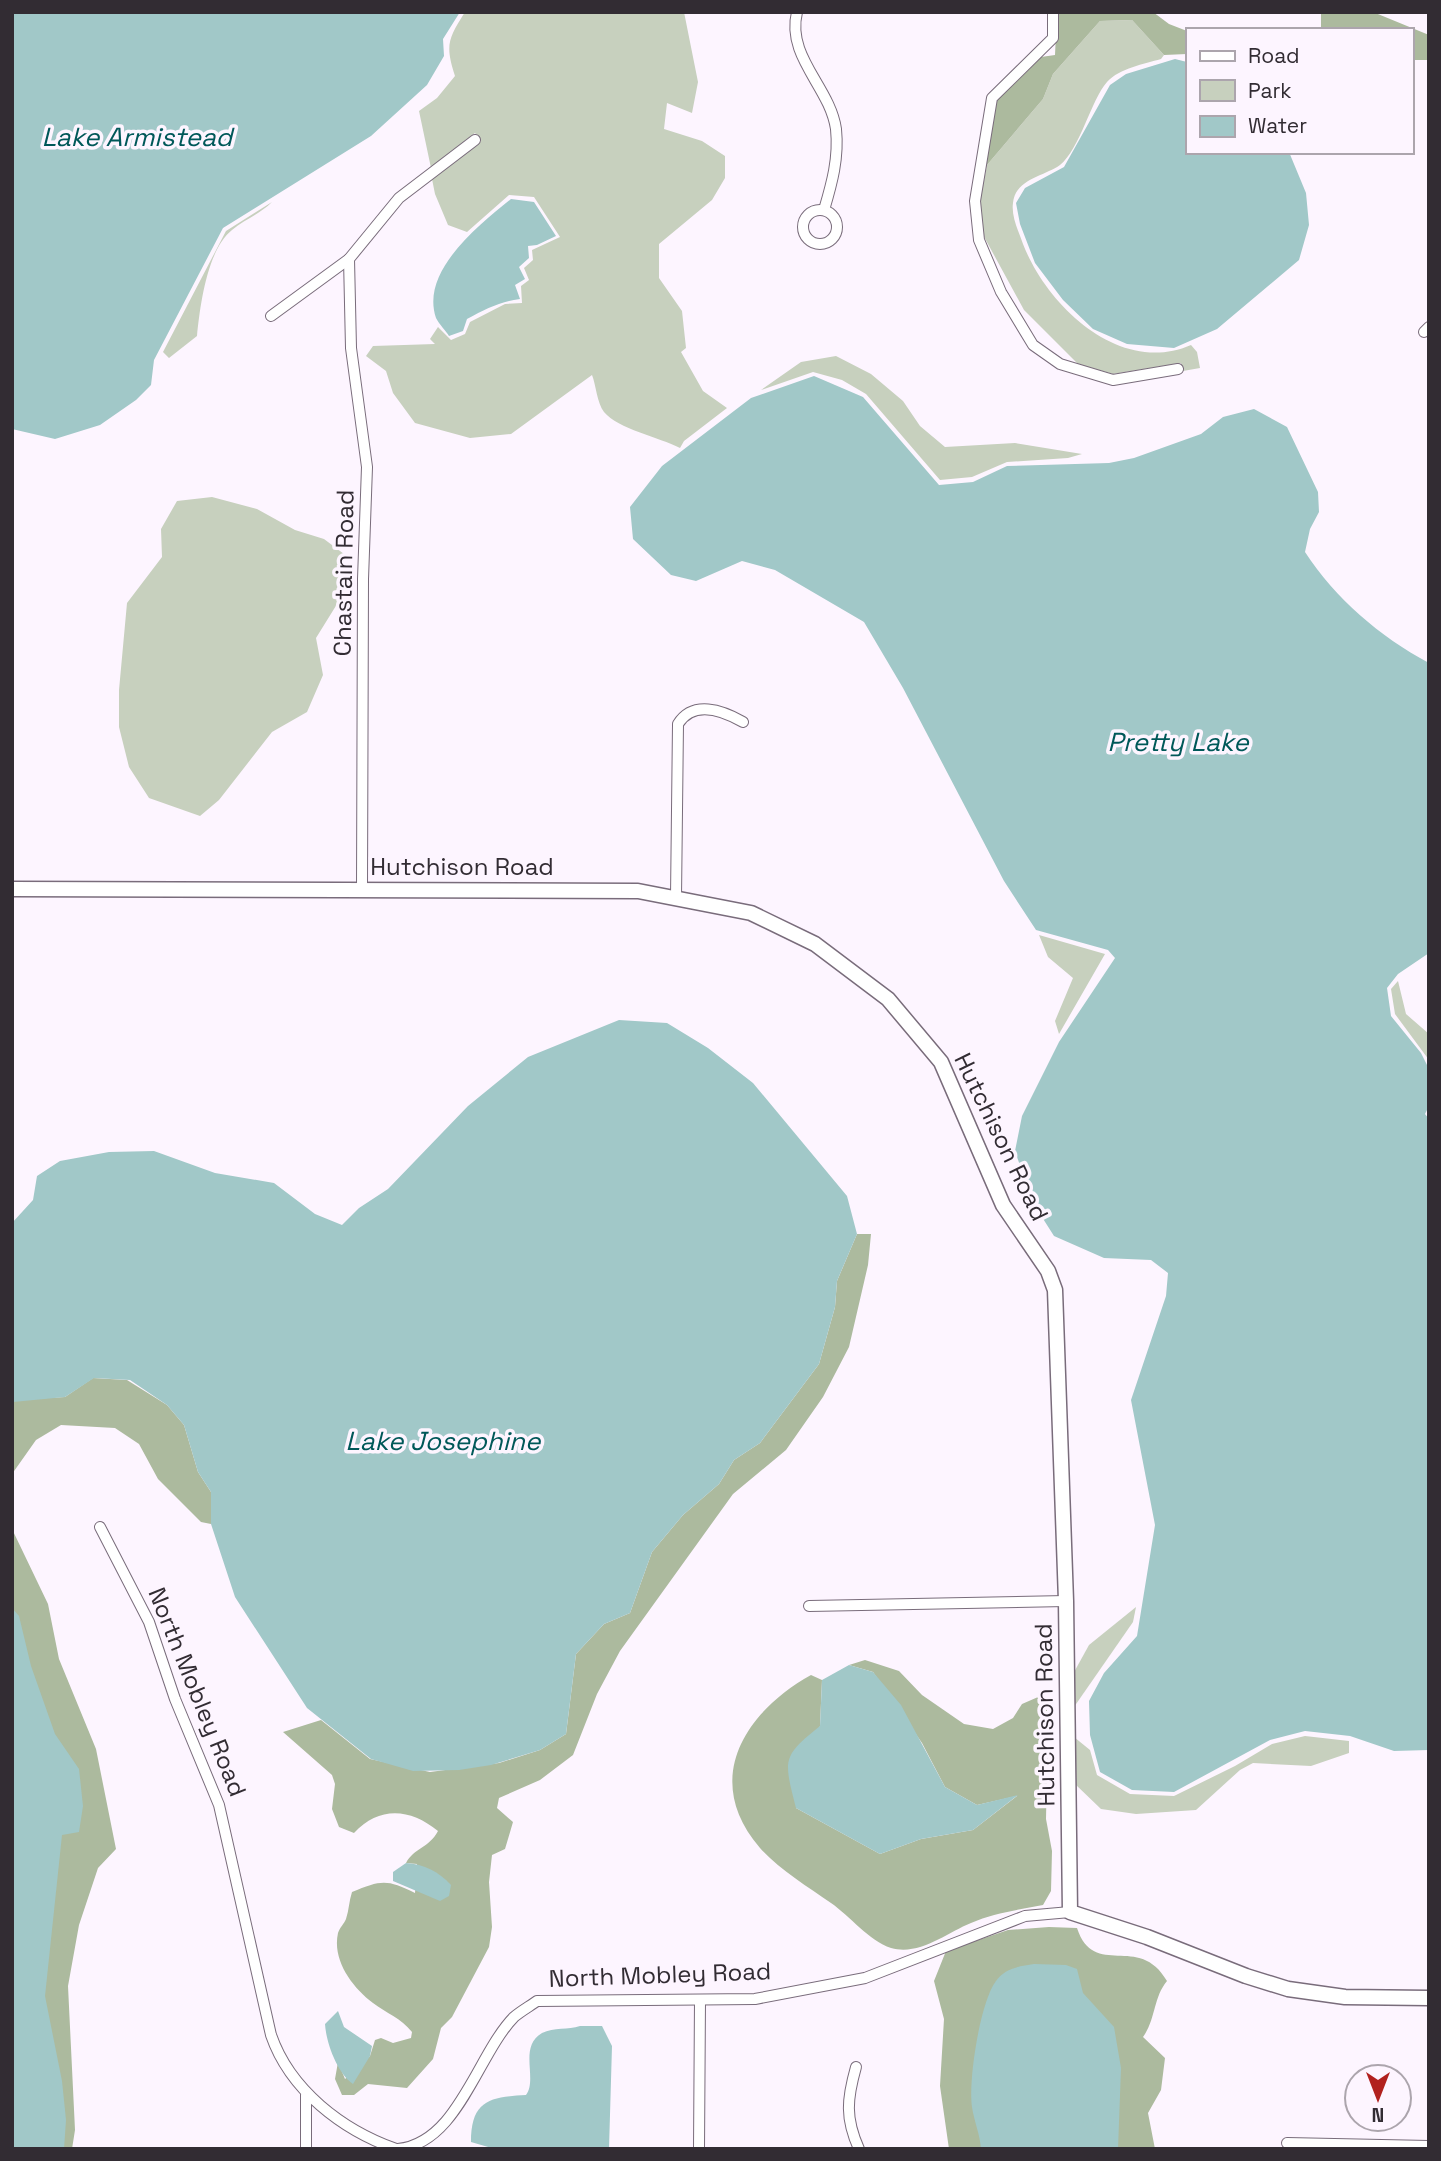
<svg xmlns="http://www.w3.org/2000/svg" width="1441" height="2161" font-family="'Space Grotesk',sans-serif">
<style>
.green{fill:#c7d0be}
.forest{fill:#acba9e}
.water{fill:#a1c8c8}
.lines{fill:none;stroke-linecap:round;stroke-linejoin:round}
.street-casing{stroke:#796c7b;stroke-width:12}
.secondary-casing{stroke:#796c7b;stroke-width:17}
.street{stroke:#fff;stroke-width:10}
.secondary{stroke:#fff;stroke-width:14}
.labels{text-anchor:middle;stroke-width:7;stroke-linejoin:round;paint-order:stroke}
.street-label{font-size:24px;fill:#322c33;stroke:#fdf5ff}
.water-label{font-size:26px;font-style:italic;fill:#005859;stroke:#fdf5ff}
</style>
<rect width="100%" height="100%" fill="#fdf5ff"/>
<g class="green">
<path d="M465,12H684L698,82L692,113L667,103L664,129L702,141L725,156V178L712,200L659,244V278L682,311L686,348L681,352L703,391L727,408L684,441L680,448C659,437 618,429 604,412C597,403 596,385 592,375L511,434L470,438L415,423L393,393L386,371L366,356L373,346L435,344L430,339L438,327L451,340L465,334L470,322L505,304L522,303L521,286L529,280L524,268L533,260L532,250L560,237L534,197L509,195L467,232L448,225L435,194L432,179L481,141L475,133L431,168L419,111L437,98L455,76C445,45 448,39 465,12Z"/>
<path d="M1132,20L1164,55L1161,59C1144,64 1120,68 1107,82C1091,100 1080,149 1060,165C1045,176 1015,179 1013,203C1011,217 1019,232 1023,244C1047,306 1120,376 1191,345L1197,352L1200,368L1183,371L1181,363L1113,374L1078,364L1024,310L982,233L980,201L987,165L1043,99L1053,74L1100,21Z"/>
<path d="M272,202C260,214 245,219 232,230C207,250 200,306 197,336L169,358L163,352L226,231Z"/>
<polygon points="836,356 871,374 903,401 920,426 945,447 1015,443 1082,454 1068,458 1007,462 972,477 940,480 866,394 842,380 813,372 761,390 801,362"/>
<polygon points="212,497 257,509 295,530 324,539 344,554 347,588 316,638 323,675 307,712 272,732 219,800 200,816 149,798 129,767 119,727 119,690 127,603 162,557 161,529 177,501"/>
<polygon points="1039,935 1105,954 1059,1034 1055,1021 1073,978 1048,957"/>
<polygon points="1398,981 1406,1014 1429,1034 1429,1060 1395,1014 1391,989"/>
<polygon points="1136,1607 1133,1622 1074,1707 1073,1674 1089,1645"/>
<polygon points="1305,1736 1349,1741 1349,1753 1311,1766 1253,1763 1240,1770 1196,1810 1136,1814 1101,1809 1075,1784 1074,1737 1090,1750 1097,1775 1130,1794 1174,1796 1235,1766 1272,1744"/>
</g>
<g class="forest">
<polygon points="1057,12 1153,12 1169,24 1187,31 1187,54 1164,55 1132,20 1100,21 1053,74 1043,99 987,165 984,175 996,100 1041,57 1055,55"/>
<polygon points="1321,12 1373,12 1429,35 1429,60 1411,60 1411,30 1321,30"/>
<path d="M857,1234H871L868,1265L849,1347L823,1397L786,1450L733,1494L620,1651L597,1694L573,1755L540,1780L499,1798L497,1808L513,1822L505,1849L492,1855L489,1882L492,1927L489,1947L452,2017L441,2028L433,2059L407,2088L368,2084L354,2095H342L335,2079L338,2062L345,2079L370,2056L375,2040L381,2038L393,2043L411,2038L412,2032C401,2018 386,2013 373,2003C352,1987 332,1960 338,1933C340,1927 344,1924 346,1919C349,1910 349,1901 352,1892C381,1880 387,1879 415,1893L417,1864L406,1863C414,1848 429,1848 438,1831C410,1808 379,1806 354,1833L339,1827L332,1809L335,1784L332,1775L283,1732L321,1720L370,1759L430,1772L499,1763L540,1750L566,1734L576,1654L604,1624L630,1613L652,1552L683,1515L719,1484L734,1460L760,1443L819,1364L835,1307L837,1281Z"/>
<polygon points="93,1378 127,1380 167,1405 184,1425 198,1472 211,1492 211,1524 201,1522 158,1479 139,1444 115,1428 61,1425 36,1440 12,1474 12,1400 65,1397"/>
<polygon points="12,1529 48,1604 59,1659 96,1749 116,1849 98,1868 79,1925 68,1986 75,2130 72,2149 12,2149"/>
<path d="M865,1660L899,1671L922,1695L964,1724L993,1729L1013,1718L1022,1704L1045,1694L1048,1720L1046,1819L1052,1851L1051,1891L1043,1905C1018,1910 994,1913 971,1923C946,1933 920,1956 891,1948C869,1941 850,1916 831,1903C807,1886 780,1870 760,1848C702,1781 743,1713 811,1675L822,1680L820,1726L796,1808L880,1854L921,1839L973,1830L1017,1796L977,1805L945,1787L922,1743L873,1672L849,1665Z"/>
<path d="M1049,1927L1077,1928C1094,1980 1139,1932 1167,1981C1153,1998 1156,2019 1143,2037L1165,2058L1161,2090L1148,2113L1155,2149H949L940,2086L944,2019L934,1981L946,1951L1008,1930Z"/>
</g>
<g class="water">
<polygon points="12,12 460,12 443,39 444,56 427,85 371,136 223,228 154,360 151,385 136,400 100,425 55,439 12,429"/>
<polygon points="1175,59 1187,62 1187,152 1289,152 1306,193 1309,225 1299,260 1217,329 1174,348 1127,344 1093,329 1063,300 1035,263 1020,224 1016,203 1025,188 1064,167 1110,85 1126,74"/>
<path d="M511,199L534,202L556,236L537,245L528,246L529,258L519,267L525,279L515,285L520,299C499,302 486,309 467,319L463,331L449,336C446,331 439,324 436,318C420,271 479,225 511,199Z"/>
<path d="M814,376L863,397L939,485L973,482L1007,466L1109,463L1134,458L1201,434L1223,417L1254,409L1287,427L1318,492L1319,512L1310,529L1305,552C1336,599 1379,636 1429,663V953L1398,974L1387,988L1391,1016L1421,1053L1429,1069V1106L1425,1114L1429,1119V1750L1394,1751L1350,1736L1305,1731L1270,1740L1174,1792L1132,1790L1100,1772L1090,1735L1089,1701L1104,1673L1137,1636L1155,1525L1131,1400L1166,1296L1168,1273L1151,1260L1104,1258L1054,1236L1033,1203L1015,1151L1022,1116L1059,1042L1115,958L1108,950L1036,930L1004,881L903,688L864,622L775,570L742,561L696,581L671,575L633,539L630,507L662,466L751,398Z"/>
<polygon points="619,1020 667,1023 708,1048 753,1083 847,1196 857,1234 837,1281 835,1307 819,1364 760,1443 734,1460 719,1484 683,1515 652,1552 630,1613 604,1624 576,1654 566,1734 540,1750 491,1765 459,1770 413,1771 371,1759 307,1708 235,1597 211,1524 211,1492 198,1472 184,1425 167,1405 130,1380 94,1378 65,1397 13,1402 12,1223 33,1200 37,1176 60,1161 109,1152 154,1151 215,1173 274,1183 315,1214 342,1225 359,1208 388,1189 468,1106 528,1057"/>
<polygon points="12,1608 19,1616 31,1666 55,1734 79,1769 83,1806 79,1832 62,1835 45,1996 62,2081 66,2120 64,2149 12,2149"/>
<path d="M849,1665L873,1672L901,1705L945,1787L977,1805L1018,1795L973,1830L921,1839L880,1854L796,1808C784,1760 781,1757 820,1726L822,1680Z"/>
<path d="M406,1863C424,1864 439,1872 451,1885L449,1896L440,1901L393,1881V1872Z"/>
<path d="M1034,1964L1066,1965L1077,1969L1083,1993L1114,2027L1121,2068L1118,2149H981C980,2134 974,2121 972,2107C968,2081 980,2002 996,1981C1005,1968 1020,1966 1034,1964Z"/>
<path d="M338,2011L344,2027L372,2046L370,2056L353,2084C337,2073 326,2042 325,2024Z"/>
<path d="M580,2026H602L612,2046L609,2149H495L471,2142C471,2100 490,2097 526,2095C538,2079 518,2047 542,2033C554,2027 568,2030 580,2026Z"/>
</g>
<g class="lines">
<defs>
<g id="street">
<path d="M797,12C786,57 830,87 836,129C839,158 832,183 824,210"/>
<polyline points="1053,12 1053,38 992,98 975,201 979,240 1001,292 1033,345 1060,364 1113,380 1178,369"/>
<circle cx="820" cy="227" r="17"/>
<polyline points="271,316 349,259"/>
<polyline points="1424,332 1429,327"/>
<polyline points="362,890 363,579 367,467 351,348 349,259 399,198 475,140"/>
<path d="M676,897L678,724C693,700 722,710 743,722"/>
<path d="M100,1527L149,1622L175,1699L219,1805L271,2035C290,2090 342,2130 396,2149"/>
<polyline points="809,1606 1066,1601"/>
<path d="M856,2067C847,2099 845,2118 859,2149"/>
<polyline points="1287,2143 1429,2146"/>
<polyline points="306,2149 306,2095"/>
<path d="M398,2149C458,2143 477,2055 514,2017C521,2011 530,2006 537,2001L755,1999L865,1978L1025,1916L1070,1912"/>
<polyline points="699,2149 700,2001"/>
</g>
<polyline id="secondary" points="12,889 638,891 751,913 815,944 888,999 941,1062 1003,1205 1048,1271 1055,1290 1066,1601 1070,1912 1147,1937 1246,1976 1288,1989 1345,1997 1429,1998"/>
</defs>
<use href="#street" class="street-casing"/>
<use href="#secondary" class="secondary-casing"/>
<use href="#street" class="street"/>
<use href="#secondary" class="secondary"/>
</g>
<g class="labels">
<g class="street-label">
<text transform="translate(344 573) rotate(-89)" y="8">Chastain Road</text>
<text x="462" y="875">Hutchison Road</text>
<text transform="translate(1001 1137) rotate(64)" y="8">Hutchison Road</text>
<text transform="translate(197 1692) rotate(68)" y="8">North Mobley Road</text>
<text transform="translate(1045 1715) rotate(-91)" y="8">Hutchison Road</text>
<text transform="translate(660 1975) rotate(-2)" y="8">North Mobley Road</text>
</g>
<g class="water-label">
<text x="137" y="146">Lake Armistead</text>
<text x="1178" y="751">Pretty Lake</text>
<text x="443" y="1450">Lake Josephine</text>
</g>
</g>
<rect width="1441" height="2161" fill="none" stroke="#322c33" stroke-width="28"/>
<rect x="1186" y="28" width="228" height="126" fill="#fdf5ff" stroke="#aca5ad" stroke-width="2"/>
<rect x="1200" y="51" width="35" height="10" fill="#ffffff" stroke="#aca5ad" stroke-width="2"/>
<text x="1248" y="63" font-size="21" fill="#322c33">Road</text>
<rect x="1200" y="80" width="35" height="21" fill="#c7d0be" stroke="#aca5ad" stroke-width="2"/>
<text x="1248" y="98" font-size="21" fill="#322c33">Park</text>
<rect x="1200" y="116" width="35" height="21" fill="#a1c8c8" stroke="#aca5ad" stroke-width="2"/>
<text x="1248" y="133" font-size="21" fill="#322c33">Water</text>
<g transform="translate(1378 2098) rotate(180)"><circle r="33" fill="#fdf5ff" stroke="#aca5ad" stroke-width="2"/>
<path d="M0-5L12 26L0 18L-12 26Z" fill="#b1211e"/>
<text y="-10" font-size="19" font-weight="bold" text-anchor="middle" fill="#322c33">N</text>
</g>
</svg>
